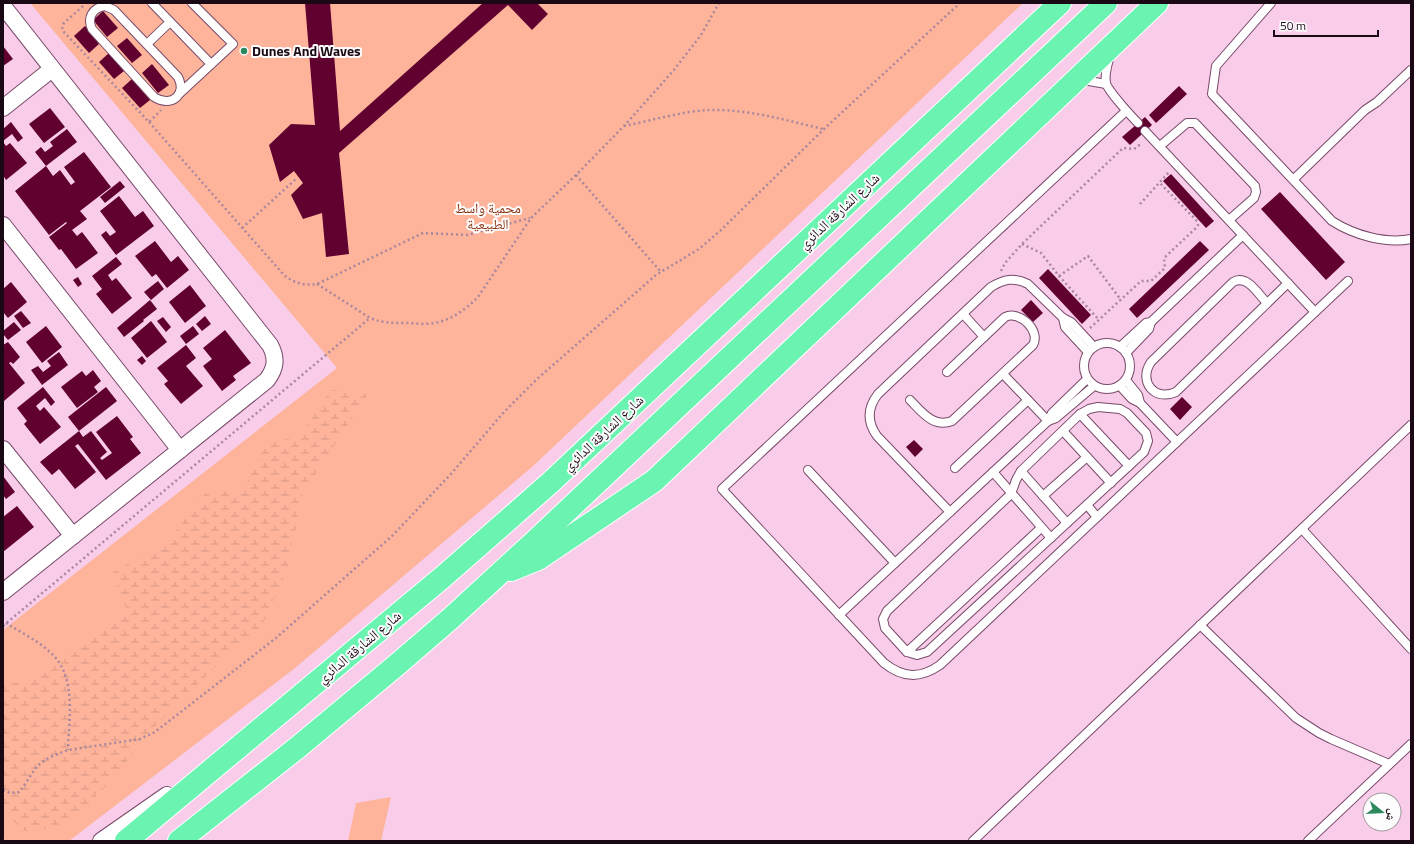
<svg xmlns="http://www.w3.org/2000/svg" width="1414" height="844" font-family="'Titillium Web','Noto Naskh Arabic',sans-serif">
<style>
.grass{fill:#fdb49b}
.wetland{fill:url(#wetland-marsh)}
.building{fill:#600130}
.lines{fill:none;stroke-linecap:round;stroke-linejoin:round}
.lane-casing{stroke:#784a69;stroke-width:10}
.street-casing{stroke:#784a69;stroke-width:18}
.highway-casing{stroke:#fff;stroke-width:24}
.path{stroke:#aa879d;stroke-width:2.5;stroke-dasharray:2 3;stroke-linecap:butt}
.lane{stroke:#fff;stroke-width:8}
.street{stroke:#fff;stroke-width:16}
.highway{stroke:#6bf3b2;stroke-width:22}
.poi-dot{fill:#2d885f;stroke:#fdfdfd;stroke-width:1.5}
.labels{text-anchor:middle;stroke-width:4;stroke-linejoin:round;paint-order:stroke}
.poi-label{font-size:14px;font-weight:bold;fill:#1a0815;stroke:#fdfdfd;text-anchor:start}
.park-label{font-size:14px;fill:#8b3412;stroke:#fdfdfd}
.street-label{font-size:14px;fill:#1a0815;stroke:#fdfdfd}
</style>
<defs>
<pattern id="wetland-marsh" width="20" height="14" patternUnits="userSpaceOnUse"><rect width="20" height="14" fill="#fdb49b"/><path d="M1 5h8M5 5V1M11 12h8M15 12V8" fill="none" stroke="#d89985"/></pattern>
</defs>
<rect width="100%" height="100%" fill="#f9cde9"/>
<g class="grass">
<polygon points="30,3 1023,3 532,467 295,668 69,841 6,841 3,837 3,630 337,368"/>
<polygon points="391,797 381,841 348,841 356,803"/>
</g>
<polygon class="wetland" points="331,390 368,394 303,493 287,570 261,628 229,653 143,738 118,774 66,826 24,831 3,811 3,686 35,677 127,610 112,573 168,541 207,491 242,492 266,444 300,436"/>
<g class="building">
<polygon points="305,3 330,3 340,131 483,3 537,3 548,14 532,30 508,5 339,153 349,254 326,257 322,213 303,219 291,195 303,183 294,171 280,182 269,145 291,124 315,125"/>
<polygon points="103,11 118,28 107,37 93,20"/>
<polygon points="85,26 99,44 89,53 74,36"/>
<polygon points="127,38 142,55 132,63 117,46"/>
<polygon points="3,46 13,59 3,66"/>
<polygon points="109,53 124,71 114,79 99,62"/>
<polygon points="152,64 169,85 158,93 142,73"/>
<polygon points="132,79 150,100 140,108 122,88"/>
<polygon points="1179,86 1187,94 1156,123 1149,115"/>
<polygon points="50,108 65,127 44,143 29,124"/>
<polygon points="1145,117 1152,125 1130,145 1122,137"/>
<polygon points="11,122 23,138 18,142 12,134 3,141 3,129"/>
<polygon points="67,129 77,142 46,166 35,152 41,147 45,152 53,146 50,142"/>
<polygon points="3,142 6,146 10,143 27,163 6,180 3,175"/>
<polygon points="84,152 111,187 80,211 87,219 72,230 77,236 82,232 98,253 76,269 61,249 59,250 49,237 67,223 66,222 49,235 15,191 46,166 53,176 60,170 71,185 75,182 64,167"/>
<polygon points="1171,174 1214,221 1206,228 1163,181"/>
<polygon points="120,181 125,187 105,203 100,197"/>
<polygon points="1280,192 1345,262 1326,280 1261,209"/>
<polygon points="119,196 135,217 143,211 154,226 116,255 101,235 106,231 110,236 116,232 100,211"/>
<polygon points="155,241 171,262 178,256 189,270 167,288 156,274 152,277 135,256"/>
<polygon points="1200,241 1209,250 1137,318 1129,309"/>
<polygon points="116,257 122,264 108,275 112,281 116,278 132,298 112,314 96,294 102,289 92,276"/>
<polygon points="1048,269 1091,315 1082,324 1039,278"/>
<polygon points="78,277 82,284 78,287 73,280"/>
<polygon points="158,281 164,289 151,300 144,292"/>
<polygon points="11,282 27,302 8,318 3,312 3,289"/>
<polygon points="190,285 206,306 185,323 169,302"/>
<polygon points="150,300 157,309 143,320 144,321 124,337 117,328"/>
<polygon points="1031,300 1043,313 1033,322 1021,310"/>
<polygon points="21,311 31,323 23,328 14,316"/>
<polygon points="205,316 211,324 202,331 196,324"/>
<polygon points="163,317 171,327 166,332 157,321"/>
<polygon points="151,321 167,342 147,358 131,338"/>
<polygon points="14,322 21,330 8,340 3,334 3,331"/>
<polygon points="46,326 62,347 42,363 26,342"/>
<polygon points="193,326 199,334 186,344 180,336"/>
<polygon points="225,330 251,363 233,376 236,380 222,391 203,366 212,359 203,348"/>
<polygon points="8,342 20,357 13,364 11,362 9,363 25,383 4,401 3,345"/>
<polygon points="186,345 196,358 186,366 203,386 181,404 164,384 168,381 157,368"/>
<polygon points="59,352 68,365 42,385 31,370 38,366 43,372 51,366 47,361"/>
<polygon points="142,356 146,361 142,365 137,360"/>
<polygon points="93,370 101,381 94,387 98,392 77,408 61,387 82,371 86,376"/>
<polygon points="43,387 55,402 51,406 45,398 36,406 40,411 44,407 61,427 40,444 24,424 27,421 17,408"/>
<polygon points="106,387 117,401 79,431 68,417"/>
<polygon points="1182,397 1192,407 1180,420 1170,409"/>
<polygon points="117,416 133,437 130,439 141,453 106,480 78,444 75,446 96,472 75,489 59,469 52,475 40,462 79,431 83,437 91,431 107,452 100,458 102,460 112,453 96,432"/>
<polygon points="914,440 923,449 915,457 906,447"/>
<polygon points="3,476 15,492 6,499 3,495"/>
<polygon points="17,506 34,527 3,552 3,517"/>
</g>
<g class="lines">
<defs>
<g id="lane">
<polyline points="152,3 211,64"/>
<path d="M1271,3L1216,66L1212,94L1332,221C1354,235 1385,244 1411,239"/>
<path d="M105,6L114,10L178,77C187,95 171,108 154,97L92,29C87,18 92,8 105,6Z"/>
<polyline points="147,44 170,22"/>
<path d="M1110,55C1108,63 1104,75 1106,83C1108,91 1132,117 1138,123"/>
<polyline points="1081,81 1089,81 1106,84"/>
<polyline points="179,94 233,44 192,3"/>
<path d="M1126,111L722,489L884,663C903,678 920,679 940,665L1348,281"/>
<polyline points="1145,131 1315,312"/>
<polyline points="1160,146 1187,123 1195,123 1255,186 1256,192 1254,198 1229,220"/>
<polyline points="1294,179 1365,110 1377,102 1411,70"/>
<path d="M1267,303C1258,294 1247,274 1233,282L1151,362C1138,381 1154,402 1176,392L1288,283"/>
<polyline points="963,314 984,337"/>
<polyline points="1063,318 1065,327 1088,352"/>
<circle cx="1107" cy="366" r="23"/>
<polyline points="1120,347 1146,323 1151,322 1243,235"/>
<polyline points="1126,353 1149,329 1151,322"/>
<polyline points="1003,374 1048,421"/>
<polyline points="1126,380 1138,395 1140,403 1177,442"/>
<polyline points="1120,386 1132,399 1140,403"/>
<path d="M910,400C922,412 933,428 952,421L1033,345C1041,331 1020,310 1005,317L947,372"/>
<polygon points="1098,407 1120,409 1127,413 1146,433 1148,441 1144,452 927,652 917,655 907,652 885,628 883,619 887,611 1011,494 1016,480 1021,471 1080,414 1089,409"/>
<polyline points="1080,414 1129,466"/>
<polyline points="1048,421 1056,418 1094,386"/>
<polyline points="1063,431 1111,483"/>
<polyline points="955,468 1028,400"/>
<polyline points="808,470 895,563"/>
<polyline points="1021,471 1067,523"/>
<polyline points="993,472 1051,538"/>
<polyline points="1043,496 1087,457"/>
<polyline points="1087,505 1097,517"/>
<path d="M950,512L877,436C867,422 867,408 878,394L991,287C1004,279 1014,277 1028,284L1063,318L1071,322L1094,347"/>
<polyline points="1302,529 1411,649"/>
<polyline points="839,615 1048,421 1052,413 1087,379"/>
<polyline points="1200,625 1296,718 1319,733 1331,739 1389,764"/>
<polyline points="907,652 1041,528"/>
<polyline points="973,841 1411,425"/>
<polyline points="1308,841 1411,744"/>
</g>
<g id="street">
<path d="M3,6L270,345C277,358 276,368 267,380L3,592"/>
<polyline points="3,108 52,69"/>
<polyline points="3,225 180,450"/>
<polyline points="3,449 73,536"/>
<polyline points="101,841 167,795"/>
</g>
<g id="highway">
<polyline points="511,570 538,559 654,481 1157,3"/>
<polyline points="126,841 444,576 551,482 1060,3"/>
<polyline points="179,841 297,748 399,663 450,619 535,541 1106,3"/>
</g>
</defs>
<use href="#lane" class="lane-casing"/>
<use href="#street" class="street-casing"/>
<use href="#highway" class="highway-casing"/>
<g class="path">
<polyline points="83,6 64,23 62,26 63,31 149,122 161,110"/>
<path d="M149,122L284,275C294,283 304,286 317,284L423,233L467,235L530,218"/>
<path d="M624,126C650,121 683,111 709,110C748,109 785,120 823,129"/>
<polyline points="576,175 661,272"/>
<polyline points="1140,204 1169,172"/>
<polyline points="242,228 297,178"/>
<polyline points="1022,244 1041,253 1059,276 1099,320"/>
<polyline points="1001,271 1005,263 1022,244 1123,148 1134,149 1142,143"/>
<polyline points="1059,276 1088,256 1121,300"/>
<path d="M317,284L370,318C382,323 393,323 406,323C415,323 425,325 434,323C452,320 466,309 478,297L531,218L576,175L624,126L674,70L701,35L719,3"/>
<polyline points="1090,328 1141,281 1151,281 1165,268 1164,258 1197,227 1198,225 1196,220 1159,182"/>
<path d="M6,623C20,632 37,640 50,652C77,676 69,717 68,750"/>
<polyline points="3,626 370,318"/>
<path d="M3,790L10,793L19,792C25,785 30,776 35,769C43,759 57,754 68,750L140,739L155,732L276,638L392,536L450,475L504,412L537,379L656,275L699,249L720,231L824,129L960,3"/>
</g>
<use href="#lane" class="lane"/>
<use href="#street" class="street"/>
<use href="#highway" class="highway"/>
</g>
<circle class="poi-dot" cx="244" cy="51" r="4"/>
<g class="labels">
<g class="poi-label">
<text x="252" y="56">Dunes And Waves</text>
</g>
<g class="park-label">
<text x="488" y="213">محمية واسط<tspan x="488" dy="16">الطبيعية</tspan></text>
</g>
<g class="street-label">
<text transform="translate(839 211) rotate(-43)" y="5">شارع الشارقة الدائري</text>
<text transform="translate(603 433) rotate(-43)" y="5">شارع الشارقة الدائري</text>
<text transform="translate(359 647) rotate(-40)" y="5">شارع الشارقة الدائري</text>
</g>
</g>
<rect width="1414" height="844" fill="none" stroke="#1a0815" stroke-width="8"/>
<g transform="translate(1382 812) rotate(108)"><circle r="19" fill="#fdfdfd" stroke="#a29ba0"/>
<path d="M0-3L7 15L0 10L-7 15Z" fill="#2d885f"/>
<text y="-6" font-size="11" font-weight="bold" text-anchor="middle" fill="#1a0815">ش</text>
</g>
<path d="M1274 30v6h104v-6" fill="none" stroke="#1a0815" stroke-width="2"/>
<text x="1280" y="30" font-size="12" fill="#1a0815" stroke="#fdfdfd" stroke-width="3" paint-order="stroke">50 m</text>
</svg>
